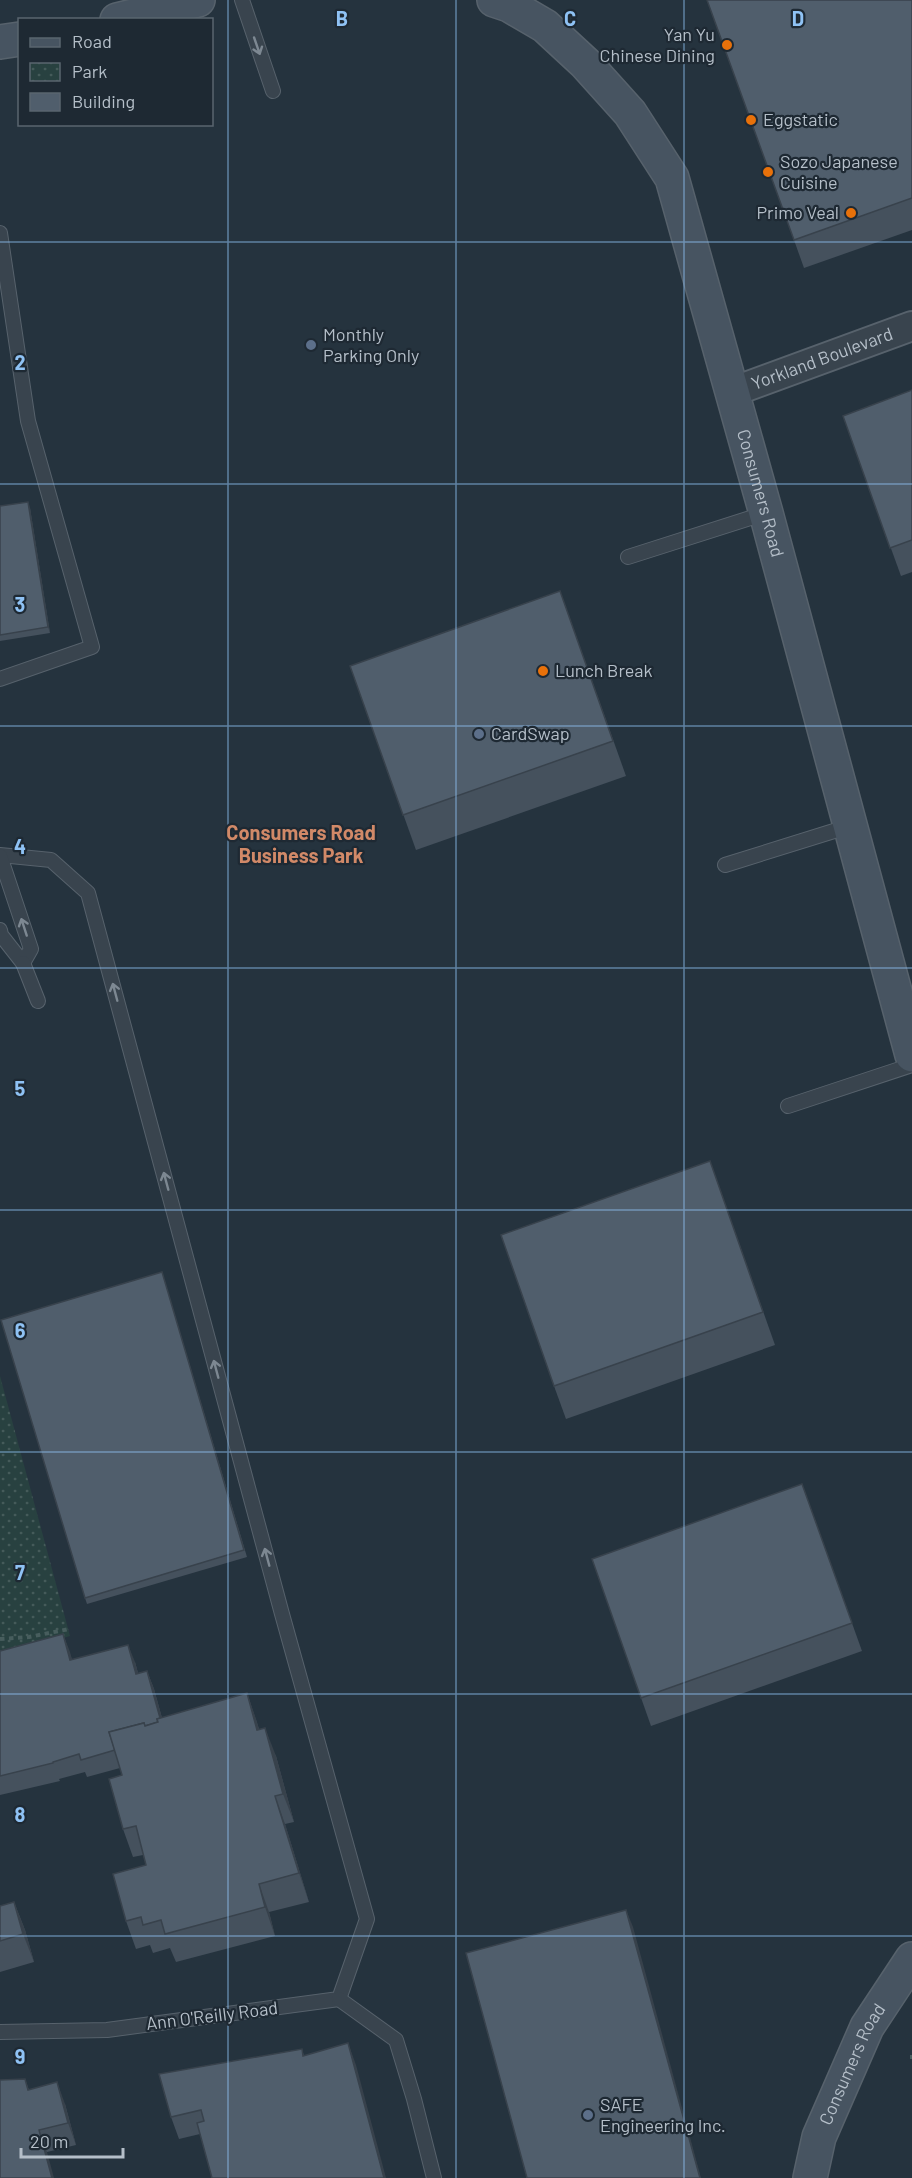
<svg xmlns="http://www.w3.org/2000/svg" width="912" height="2178" font-family="Barlow,sans-serif">
<style>
.park{fill:url(#park-dots)}
.lines{fill:none;stroke-linecap:round;stroke-linejoin:round}
.lane-casing{stroke:#57626c;stroke-width:16}
.street-casing{stroke:#57626c;stroke-width:32}
.secondary-casing{stroke:#57626c;stroke-width:36}
.path{stroke:#475d5d;stroke-width:4;stroke-dasharray:4.5 4.5;stroke-linecap:butt}
.lane{stroke:#39444e;stroke-width:14}
.street{stroke:#39444e;stroke-width:28}
.secondary{stroke:#475461;stroke-width:33}
.wall{fill:#45515d}
.shaded-wall{fill:#38424c}
.building{fill:#505e6c;stroke:#38424c;stroke-width:1.5}
.oneway{stroke:#7d8892}
.grid{fill:none;stroke:#8fc2f4;stroke-width:1.5;stroke-opacity:0.55}
.food-dot{fill:#e8710a;stroke:#1e2933;stroke-width:2}
.service-dot{fill:#5c6f8a;stroke:#1e2933;stroke-width:2}
.labels{text-anchor:middle;stroke-width:4.5;stroke-linejoin:round;paint-order:stroke}
.poi-label{font-size:18px;fill:#b5bfc9;stroke:#1e2933;text-anchor:start}
.street-label{font-size:18px;fill:#b5bfc9;stroke:#1e2933}
.neighbourhood-label{font-size:20px;font-weight:bold;fill:#d18968;stroke:#1e2933}
.grid-label{font-size:20px;text-anchor:middle;font-weight:bold;fill:#8fc2f4;stroke:#1e2933;stroke-width:4.5;stroke-linejoin:round;paint-order:stroke}
</style>
<defs>
<pattern id="park-dots" width="8" height="8" patternUnits="userSpaceOnUse" patternTransform="scale(1.5)"><rect width="8" height="8" fill="#284140"/><path d="M2 2h.1M6 6h.1" fill="none" stroke="#455b5a" stroke-width="1.8" stroke-linecap="round"/></pattern>
</defs>
<rect width="100%" height="100%" fill="#25333e"/>
<polygon class="park" points="0,1376 70,1636 0,1656"/>
<g class="lines">
<defs>
<g id="lane">
<polyline points="242,0 273,91"/>
<polyline points="0,233 28,421 92,647 0,679"/>
<polyline points="628,557 766,513"/>
<polyline points="0,855 51,860 88,893 282,1614 367,1919 339,1999 107,2030 0,2032"/>
<polyline points="0,856 31,949 23,963 1,935 0,930"/>
<polyline points="725,865 850,826"/>
<polyline points="23,963 38,1001"/>
<polyline points="788,1106 912,1065"/>
<polyline points="339,1999 396,2040 414,2099 434,2178"/>
</g>
<g id="street">
<path id="s1" d="M732,392L912,326"/>
</g>
<g id="secondary">
<path id="s2" d="M494,0L509,5L545,26L585,63L630,113L672,178L766,513L912,1055"/>
<polyline points="117,20 198,0"/>
<polyline points="0,42 20,39"/>
<path id="s3" d="M810,2178L819,2137L867,2027L912,1959"/>
</g>
</defs>
<use href="#lane" class="lane-casing"/>
<use href="#street" class="street-casing"/>
<use href="#secondary" class="secondary-casing"/>
<g class="path">
<polyline points="0,1639 29,1637 69,1629"/>
<polyline points="910,2057 912,2057"/>
</g>
<use href="#lane" class="lane"/>
<use href="#street" class="street"/>
<use href="#secondary" class="secondary"/>
</g>
<g class="wall">
<polygon points="912,0 912,230 804,268 794,240"/>
<polygon points="912,390 912,572 901,576 843,416"/>
<polygon points="0,506 30,508 50,633 0,641"/>
<polygon points="560,591 626,776 416,850 350,666"/>
<polygon points="710,1161 775,1345 566,1419 554,1386"/>
<polygon points="162,1272 247,1557 87,1604 85,1598"/>
<polygon points="802,1484 862,1651 651,1726 592,1559"/>
<polygon points="63,1634 72,1660 135,1662 138,1673 147,1671 154,1689 162,1718 247,1693 259,1729 276,1756 294,1822 285,1824 309,1902 269,1912 275,1936 176,1962 170,1948 153,1953 150,1945 136,1949 126,1921 146,1865 143,1855 133,1857 123,1829 122,1775 120,1768 87,1777 85,1772 59,1779 60,1781 0,1795 0,1651"/>
<polygon points="14,1902 25,1930 34,1962 0,1972 0,1906"/>
<polygon points="302,2049 304,2056 356,2065 200,2134 179,2139 171,2117"/>
<polygon points="25,2079 29,2090 65,2104 76,2145 47,2152 0,2178"/>
</g>
<g class="shaded-wall">
<polygon points="28,502 30,508 50,633 48,627"/>
<polygon points="63,1634 70,1652 77,1678 70,1660"/>
<polygon points="128,1645 135,1662 143,1691 136,1674"/>
<polygon points="147,1671 154,1689 170,1747 163,1729"/>
<polygon points="247,1693 257,1722 267,1758 257,1730"/>
<polygon points="265,1728 276,1756 294,1822 283,1794"/>
<polygon points="275,1796 285,1824 309,1902 299,1873"/>
<polygon points="259,1884 269,1912 275,1936 265,1907"/>
<polygon points="14,1902 25,1930 34,1962 23,1934"/>
<polygon points="626,1910 633,1927 701,2178 700,2178"/>
<polygon points="348,2043 356,2065 386,2178 384,2178"/>
<polygon points="57,2082 65,2104 76,2145 68,2123"/>
<polygon points="39,2130 47,2152 54,2178 52,2178"/>
</g>
<g class="building">
<polygon points="707,0 912,0 912,198 794,240"/>
<polygon points="912,390 912,540 890,548 843,416"/>
<polygon points="28,502 48,627 0,635 0,506"/>
<polygon points="560,591 613,741 403,815 350,666"/>
<polygon points="710,1161 763,1312 554,1386 501,1235"/>
<polygon points="162,1272 244,1550 85,1598 1,1320"/>
<polygon points="802,1484 852,1623 641,1698 592,1559"/>
<polygon points="63,1634 70,1660 128,1645 136,1674 147,1671 160,1718 157,1719 158,1722 145,1726 144,1723 109,1732 115,1750 81,1760 79,1754 53,1762 53,1763 0,1776 0,1651"/>
<polygon points="247,1693 257,1730 265,1728 283,1794 275,1796 299,1873 259,1884 265,1907 165,1934 161,1920 143,1925 141,1917 126,1921 113,1874 146,1865 136,1826 123,1829 109,1779 122,1775 109,1732 144,1723 145,1726 158,1722 157,1719"/>
<polygon points="14,1902 23,1934 0,1941 0,1906"/>
<polygon points="626,1910 700,2178 527,2178 466,1953"/>
<polygon points="348,2043 384,2178 212,2178 197,2123 204,2121 201,2110 171,2117 159,2074 302,2049 303,2056"/>
<polygon points="25,2079 28,2090 57,2082 68,2123 39,2130 52,2178 0,2178 0,2080"/>
</g>
<defs><path id="oneway-shaft" d="M-6 0H5M1.5-3L5.5 0L1.5 3" fill="none" stroke-width="1.6" stroke-linecap="round" stroke-linejoin="round" transform="scale(1.5)"/></defs>
<g class="oneway">
<use href="#oneway-shaft" transform="translate(257 46) rotate(71)"/>
<use href="#oneway-shaft" transform="translate(24 927) rotate(-108)"/>
<use href="#oneway-shaft" transform="translate(115 992) rotate(-105)"/>
<use href="#oneway-shaft" transform="translate(166 1181) rotate(-105)"/>
<use href="#oneway-shaft" transform="translate(216 1369) rotate(-105)"/>
<use href="#oneway-shaft" transform="translate(267 1557) rotate(-105)"/>
</g>
<path class="grid" d="M228,0V2178M456,0V2178M684,0V2178M0,242H912M0,484H912M0,726H912M0,968H912M0,1210H912M0,1452H912M0,1694H912M0,1936H912"/>
<g class="food-dot">
<circle cx="727" cy="45" r="6"/>
<circle cx="751" cy="120" r="6"/>
<circle cx="768" cy="172" r="6"/>
<circle cx="851" cy="213" r="6"/>
<circle cx="543" cy="671" r="6"/>
</g>
<g class="service-dot">
<circle cx="311" cy="345" r="6"/>
<circle cx="479" cy="734" r="6"/>
<circle cx="588" cy="2115" r="6"/>
</g>
<g class="labels">
<g class="poi-label">
<text x="715" y="41" text-anchor="end">Yan Yu<tspan x="715" dy="21">Chinese Dining</tspan></text>
<text x="763" y="126">Eggstatic</text>
<text x="780" y="168">Sozo Japanese<tspan x="780" dy="21">Cuisine</tspan></text>
<text x="839" y="219" text-anchor="end">Primo Veal</text>
<text x="323" y="341">Monthly<tspan x="323" dy="21">Parking Only</tspan></text>
<text x="555" y="677">Lunch Break</text>
<text x="491" y="740">CardSwap</text>
<text x="600" y="2111">SAFE<tspan x="600" dy="21">Engineering Inc.</tspan></text>
</g>
<g class="street-label">
<text dy="6" stroke="none"><textPath href="#s1" startOffset="96">Yorkland Boulevard</textPath></text>
<text dy="6" stroke="none"><textPath href="#s2" startOffset="584">Consumers Road</textPath></text>
<text transform="translate(212 2016) rotate(-7)" y="6">Ann O'Reilly Road</text>
<text dy="6" stroke="none"><textPath href="#s3" startOffset="122">Consumers Road</textPath></text>
</g>
<g class="neighbourhood-label">
<text x="301" y="840">Consumers Road<tspan x="301" dy="23">Business Park</tspan></text>
</g>
</g>
<g class="grid-label">
<text x="342" y="26">B</text>
<text x="570" y="26">C</text>
<text x="798" y="26">D</text>
<text x="20" y="370">2</text>
<text x="20" y="612">3</text>
<text x="20" y="854">4</text>
<text x="20" y="1096">5</text>
<text x="20" y="1338">6</text>
<text x="20" y="1580">7</text>
<text x="20" y="1822">8</text>
<text x="20" y="2064">9</text>
</g>
<rect x="18" y="18" width="195" height="108" fill="#1e2933" stroke="#5a656f" stroke-width="1.5"/>
<rect x="30" y="38" width="30" height="9" fill="#475461" stroke="#5a656f" stroke-width="1.5"/>
<text x="72" y="48" font-size="18" fill="#b5bfc9">Road</text>
<rect x="30" y="63" width="30" height="18" fill="url(#park-dots)" stroke="#5a656f" stroke-width="1.5"/>
<text x="72" y="78" font-size="18" fill="#b5bfc9">Park</text>
<rect x="30" y="93" width="30" height="18" fill="#505e6c" stroke="#5a656f" stroke-width="1.5"/>
<text x="72" y="108" font-size="18" fill="#b5bfc9">Building</text>
<path d="M21 2148v9h102v-9" fill="none" stroke="#b5bfc9" stroke-width="3"/>
<text x="30" y="2148" font-size="18" fill="#b5bfc9" stroke="#1e2933" stroke-width="4.5" paint-order="stroke">20 m</text>
</svg>
